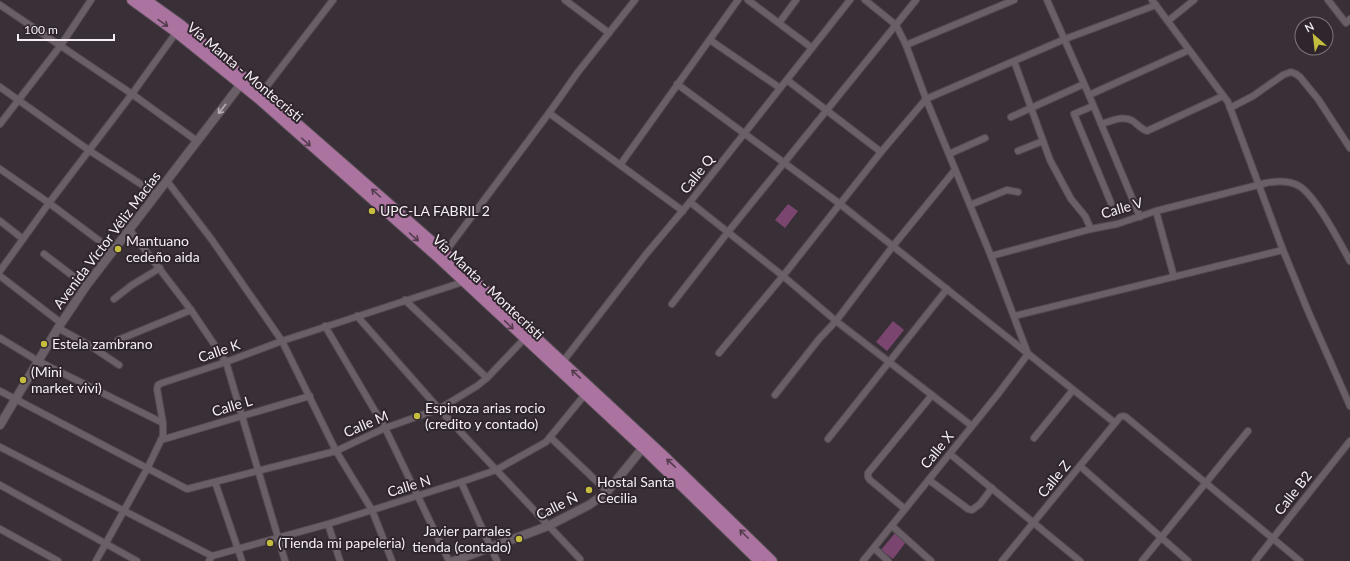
<svg xmlns="http://www.w3.org/2000/svg" width="1350" height="561" font-family="Lato,sans-serif">
<style>
.green{fill:#7a466f}
.lines{fill:none;stroke-linecap:round;stroke-linejoin:round}
.minor-casing{stroke:#534b51;stroke-width:8}
.tertiary-casing{stroke:#534b51;stroke-width:10}
.primary-casing{stroke:#534b51;stroke-width:12}
.minor{stroke:#6a5f67;stroke-width:6}
.tertiary{stroke:#6a5f67;stroke-width:8}
.primary{stroke:#ab739f;stroke-width:10}
.oneway{stroke:#543c4f}
.oneway2{stroke:#b6aeb4}
.poi-dot{fill:#c4bd3e;stroke:#2f252d;stroke-width:1.5}
.labels{text-anchor:middle;stroke-width:4;stroke-linejoin:round;paint-order:stroke}
.street-label{font-size:14px;fill:#f5eef3;stroke:#2f252d}
.poi-label{font-size:14px;fill:#f5eef3;stroke:#2f252d;text-anchor:start}
</style>
<rect width="100%" height="100%" fill="#392f37"/>
<g class="green">
<polygon points="788,204 798,211 785,228 775,220"/>
<polygon points="893,321 904,330 887,351 876,342"/>
<polygon points="895,533 906,542 893,559 881,550"/>
</g>
<g class="lines">
<defs>
<g id="minor">
<polyline points="565,0 609,33"/>
<polyline points="748,0 812,48"/>
<polyline points="1047,0 1089,95 1140,217"/>
<polyline points="1152,0 1228,102 1283,250 1308,311 1350,406"/>
<polyline points="1328,0 1346,23 1350,19"/>
<polyline points="0,5 132,94 197,141"/>
<polyline points="1168,21 1194,0"/>
<polyline points="779,23 796,0"/>
<polyline points="710,40 780,88"/>
<polyline points="906,45 1014,0"/>
<polyline points="1014,61 1050,160 1071,199 1085,216 1091,229"/>
<polyline points="787,80 881,152"/>
<polyline points="677,84 840,204 1115,423"/>
<polyline points="0,87 90,151 156,194"/>
<polyline points="260,95 333,0"/>
<polyline points="1089,95 1189,50"/>
<polyline points="1093,106 1074,114 1111,203"/>
<polyline points="1230,108 1253,96 1283,75 1291,72 1296,74 1300,77 1318,99 1350,148"/>
<polyline points="549,113 683,211"/>
<polyline points="1011,117 1084,84"/>
<polyline points="0,124 61,45 91,0"/>
<path d="M1101,124C1112,121 1123,115 1133,121C1138,125 1141,129 1147,131L1223,96"/>
<polyline points="1018,151 1043,141"/>
<polyline points="949,154 985,138"/>
<polyline points="620,165 738,0"/>
<polyline points="0,169 49,203 113,251"/>
<polyline points="167,181 212,240 282,341 336,451 372,510 392,561"/>
<polyline points="690,202 783,276 836,321 972,426"/>
<polyline points="970,205 1007,190 1018,192"/>
<polyline points="1156,211 1174,277"/>
<polyline points="0,221 23,239"/>
<polyline points="129,229 191,310 226,362 285,561"/>
<polyline points="44,254 86,286"/>
<polyline points="443,255 549,113 578,72 635,0"/>
<path d="M991,256L1091,229L1117,224L1156,211L1266,183C1277,181 1289,180 1299,186C1316,196 1340,243 1350,261"/>
<polyline points="0,271 49,203 132,94 178,30"/>
<polyline points="0,276 61,323"/>
<polyline points="114,299 132,285 160,268"/>
<polyline points="405,300 487,378"/>
<polyline points="672,304 728,232 916,0"/>
<polyline points="357,316 439,409 580,559"/>
<polyline points="1014,316 1283,250"/>
<polyline points="325,326 385,428 449,561"/>
<polyline points="58,328 89,345 119,365"/>
<polyline points="0,338 38,361 163,423"/>
<polyline points="118,340 191,310"/>
<polyline points="719,353 783,276 881,152 926,99 1065,39 1156,5"/>
<polyline points="561,364 647,253 690,202 850,0"/>
<polyline points="0,391 187,489 336,451 385,428 439,409 477,386 487,378 526,337"/>
<polyline points="775,395 819,339 836,321 893,246 955,170"/>
<polyline points="550,437 608,492"/>
<polyline points="1034,438 1073,390"/>
<polyline points="828,439 947,289"/>
<polyline points="161,440 310,396"/>
<polyline points="0,447 212,556"/>
<polyline points="950,454 1080,561"/>
<polyline points="1080,466 1188,561"/>
<polyline points="929,480 968,509 972,510 980,504 992,488"/>
<polyline points="215,482 242,561"/>
<polyline points="461,482 497,561"/>
<polyline points="0,485 137,561"/>
<polyline points="905,509 870,480 868,477 868,473 932,395"/>
<polyline points="328,524 340,561"/>
<polyline points="892,526 931,561"/>
<polyline points="0,529 58,561"/>
<polyline points="874,548 888,561"/>
<polyline points="96,561 147,469 163,436 163,423 157,389 158,385 162,383 226,362 282,341 466,281"/>
<polyline points="209,561 212,556 328,524 461,482 496,470 546,442 587,392"/>
<polyline points="863,561 998,394 1028,354 991,256 926,99 906,45 896,25 865,0"/>
<polyline points="1002,561 1115,423 1120,417 1123,416 1126,417 1300,561"/>
<polyline points="1142,561 1248,431"/>
<polyline points="1255,561 1350,441"/>
</g>
<g id="tertiary">
<polyline points="0,425 58,328 86,286 244,80"/>
<polyline points="454,561 548,526 589,505 606,493 646,444"/>
</g>
<g id="primary">
<polyline points="132,0 176,32 258,98 440,259 643,448 759,561"/>
<polyline points="146,0 181,25 245,78 445,253 668,460 772,561"/>
</g>
</defs>
<use href="#minor" class="minor-casing"/>
<use href="#tertiary" class="tertiary-casing"/>
<use href="#primary" class="primary-casing"/>
<use href="#minor" class="minor"/>
<use href="#tertiary" class="tertiary"/>
<use href="#primary" class="primary"/>
</g>
<defs><path id="oneway-shaft" d="M-6 0H5M1.5-3L5.5 0L1.5 3" fill="none" stroke-width="1.6" stroke-linecap="round" stroke-linejoin="round"/></defs>
<g class="oneway">
<use href="#oneway-shaft" transform="translate(163 23) rotate(35)"/>
<use href="#oneway-shaft" transform="translate(306 142) rotate(42)"/>
<use href="#oneway-shaft" transform="translate(376 193) rotate(-138)"/>
<use href="#oneway-shaft" transform="translate(414 237) rotate(41)"/>
<use href="#oneway-shaft" transform="translate(509 325) rotate(44)"/>
<use href="#oneway-shaft" transform="translate(576 374) rotate(-137)"/>
<use href="#oneway-shaft" transform="translate(671 463) rotate(-137)"/>
<use href="#oneway-shaft" transform="translate(744 534) rotate(-135)"/>
</g>
<use class="oneway2" href="#oneway-shaft" transform="translate(222 109) rotate(128)"/>
<g class="poi-dot">
<circle cx="372" cy="211" r="4"/>
<circle cx="118" cy="249" r="4"/>
<circle cx="44" cy="344" r="4"/>
<circle cx="23" cy="380" r="4"/>
<circle cx="417" cy="416" r="4"/>
<circle cx="589" cy="490" r="4"/>
<circle cx="519" cy="539" r="4"/>
<circle cx="270" cy="543" r="4"/>
</g>
<g class="labels">
<g class="street-label">
<text transform="translate(245 72) rotate(40)" y="5">Vía Manta - Montecristi</text>
<text transform="translate(697 174) rotate(-52)" y="5">Calle Q</text>
<text transform="translate(1122 208) rotate(-16)" y="5">Calle V</text>
<text transform="translate(107 240) rotate(-53)" y="5">Avenida Víctor Véliz Macías</text>
<text transform="translate(488 287) rotate(43)" y="5">Vía Manta - Montecristi</text>
<text transform="translate(219 351) rotate(-19)" y="5">Calle K</text>
<text transform="translate(232 406) rotate(-17)" y="5">Calle L</text>
<text transform="translate(366 424) rotate(-23)" y="5">Calle M</text>
<text transform="translate(937 450) rotate(-51)" y="5">Calle X</text>
<text transform="translate(1054 479) rotate(-51)" y="5">Calle Z</text>
<text transform="translate(409 486) rotate(-17)" y="5">Calle N</text>
<text transform="translate(1293 493) rotate(-52)" y="5">Calle B2</text>
<text transform="translate(557 506) rotate(-26)" y="5">Calle Ñ</text>
</g>
<g class="poi-label">
<text x="380" y="216">UPC-LA FABRIL 2</text>
<text x="126" y="246">Mantuano<tspan x="126" dy="16">cedeño aida</tspan></text>
<text x="52" y="349">Estela zambrano</text>
<text x="31" y="377">(Mini<tspan x="31" dy="16">market vivi)</tspan></text>
<text x="425" y="413">Espinoza arias rocio<tspan x="425" dy="16">(credito y contado)</tspan></text>
<text x="597" y="487">Hostal Santa<tspan x="597" dy="16">Cecilia</tspan></text>
<text x="511" y="536" text-anchor="end">Javier parrales<tspan x="511" dy="16">tienda (contado)</tspan></text>
<text x="278" y="548">(Tienda mi papeleria)</text>
</g>
</g>
<g transform="translate(1314 36) rotate(332)"><circle r="19" fill="#2f252d" stroke="#7e757c"/>
<path d="M0-3L7 15L0 10L-7 15Z" fill="#c4bd3e"/>
<text y="-6" font-size="11" font-weight="bold" text-anchor="middle" fill="#f5eef3">N</text>
</g>
<path d="M18 34v6h96v-6" fill="none" stroke="#f5eef3" stroke-width="2"/>
<text x="24" y="34" font-size="12" fill="#f5eef3" stroke="#2f252d" stroke-width="3" paint-order="stroke">100 m</text>
</svg>
